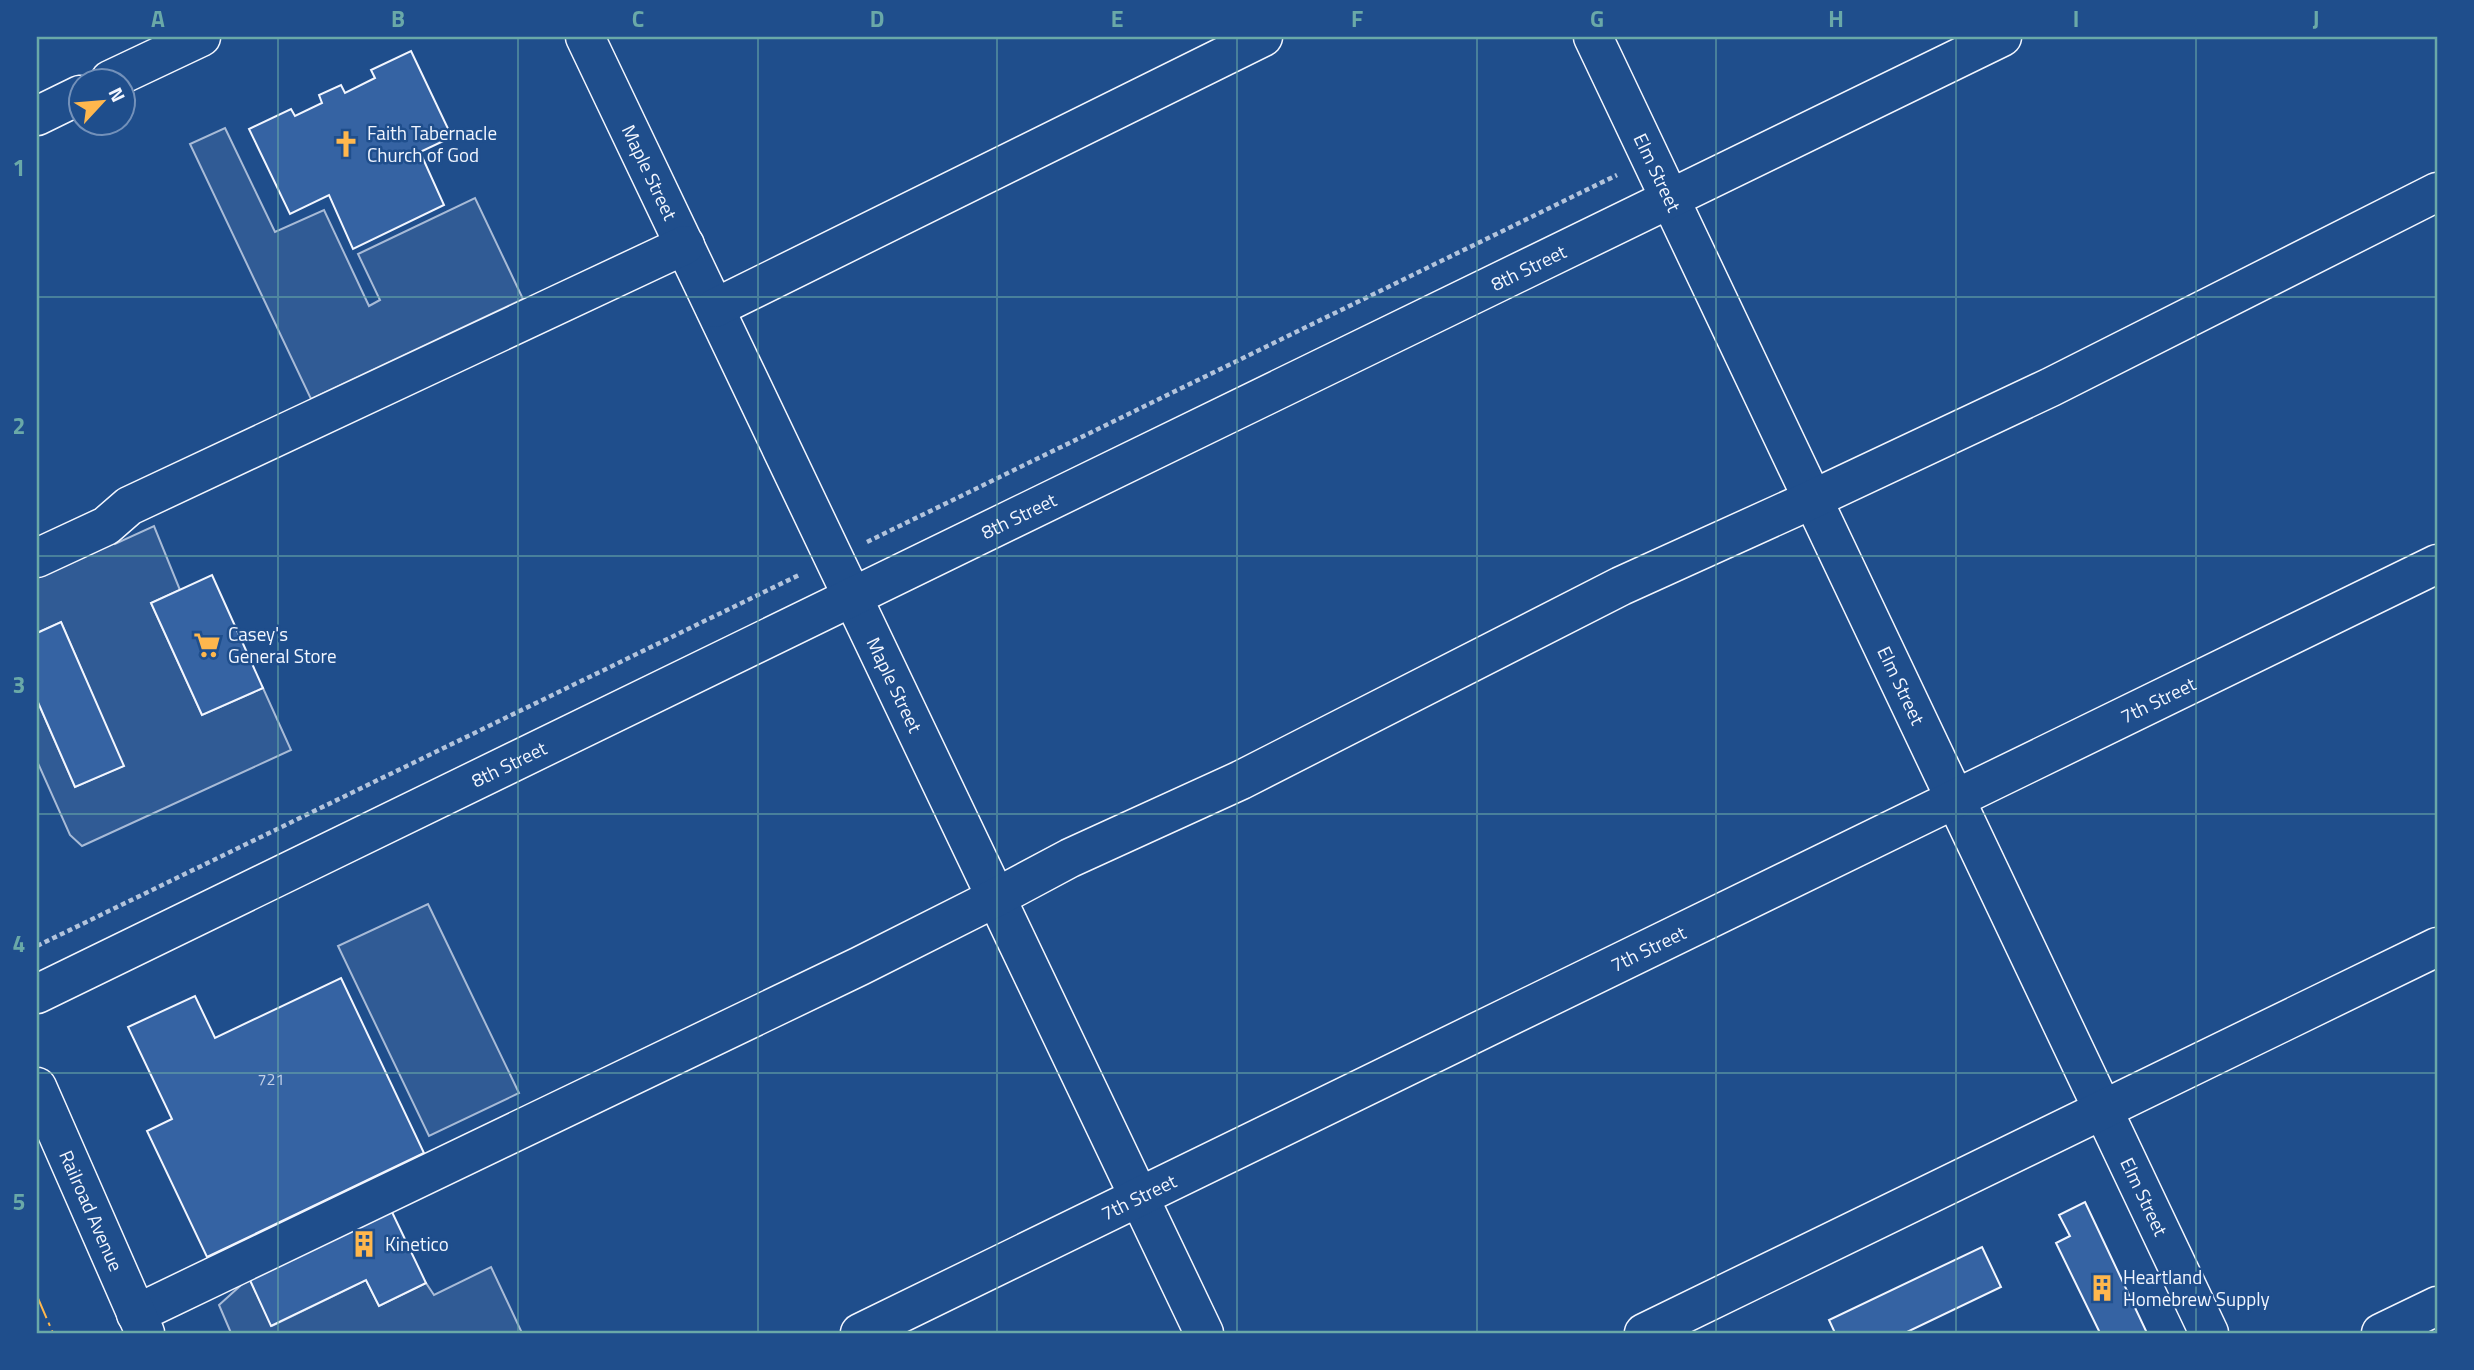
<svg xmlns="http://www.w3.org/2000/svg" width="2474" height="1370" font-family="'Titillium Web',sans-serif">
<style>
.built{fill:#305b95;stroke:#a8bbd7;stroke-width:2}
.building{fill:#3563a3;stroke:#f2f6ff;stroke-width:2}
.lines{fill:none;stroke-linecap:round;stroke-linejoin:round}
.minor-casing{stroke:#f2f6ff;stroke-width:41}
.major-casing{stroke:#f2f6ff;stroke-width:41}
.path{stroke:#b3c4dc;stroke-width:4.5;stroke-dasharray:5 3.5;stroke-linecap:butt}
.minor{stroke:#1f4e8c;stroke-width:38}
.major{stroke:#1f4e8c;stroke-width:38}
.power{stroke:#ffb74d;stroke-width:2;stroke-dasharray:24 5 3.5 5;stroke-linecap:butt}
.grid{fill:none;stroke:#6aa9a8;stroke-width:2;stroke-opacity:0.55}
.labels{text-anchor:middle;stroke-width:5;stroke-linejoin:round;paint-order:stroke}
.number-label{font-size:16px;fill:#c3d1e8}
.poi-label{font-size:19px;fill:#f2f6ff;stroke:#1f4e8c;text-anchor:start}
.street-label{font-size:19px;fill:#f2f6ff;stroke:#1f4e8c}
.neatline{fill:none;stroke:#6aa9a8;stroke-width:2.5}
.grid-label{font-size:23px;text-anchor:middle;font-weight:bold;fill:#6aa9a8}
</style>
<rect width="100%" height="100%" fill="#1f4e8c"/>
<g class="built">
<polygon points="225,128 275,232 324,210 369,306 380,300 358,254 475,198 523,299 311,399 190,144"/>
<polygon points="106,526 115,544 154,526 180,590 151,603 202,715 263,688 291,750 82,846 70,835 37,761 37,700 75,787 123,766 61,622 37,633 37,558"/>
<polygon points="428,904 519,1093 429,1136 338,946"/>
<polygon points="491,1267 522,1333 231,1333 219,1305 249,1278 272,1326 366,1280 379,1306 426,1283 434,1295"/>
</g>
<g class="building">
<polygon points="411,51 452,137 420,152 444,205 353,249 329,195 290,214 249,129 291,109 295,116 322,103 319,95 341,85 345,93 375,78 371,70"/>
<polygon points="212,575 263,688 202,715 151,603"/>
<polygon points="61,622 124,766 75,787 37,700 37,633"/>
<polygon points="341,978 424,1153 207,1257 147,1131 172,1119 128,1027 195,996 215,1038"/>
<polygon points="2085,1202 2147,1333 2100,1333 2056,1243 2070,1236 2059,1215"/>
<polygon points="391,1210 426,1283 379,1306 366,1280 271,1326 249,1278"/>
<polygon points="1982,1247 2001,1287 1905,1333 1835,1333 1829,1320"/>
</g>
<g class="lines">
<defs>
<g id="minor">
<path id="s1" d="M585,37L1204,1333"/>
<path id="s2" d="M1593,37L2209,1333"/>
<polyline points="110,80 201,37"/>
<polyline points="37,116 80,95"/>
<polyline points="715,308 1263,37"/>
<polyline points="37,558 106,526 129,506 685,245"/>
<path id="s3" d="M37,994L2002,37"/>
<polyline points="136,1314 860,966 997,897 1070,858 1241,780 1621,586 1813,499 2051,387 2437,192"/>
<path id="s4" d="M860,1333L2437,564"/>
<polyline points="1644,1333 2437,947"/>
<polyline points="2381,1333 2437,1306"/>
</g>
<g id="major">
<path id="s5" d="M37,1087L145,1333"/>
</g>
</defs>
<use href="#minor" class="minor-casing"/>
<use href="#major" class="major-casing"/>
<g class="path">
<polyline points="867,542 1617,175"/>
<polyline points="37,946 799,575"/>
</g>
<use href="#minor" class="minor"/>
<use href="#major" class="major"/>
<polyline class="power" points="37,1296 53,1333"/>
</g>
<path class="grid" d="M278,37V1333M518,37V1333M758,37V1333M997,37V1333M1237,37V1333M1477,37V1333M1716,37V1333M1956,37V1333M2196,37V1333M37,297H2437M37,556H2437M37,814H2437M37,1073H2437"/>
<defs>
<symbol id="church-bare" viewBox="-9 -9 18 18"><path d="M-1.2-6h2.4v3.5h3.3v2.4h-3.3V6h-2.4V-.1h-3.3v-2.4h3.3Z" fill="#ffb74d" stroke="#1f4e8c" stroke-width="2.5" paint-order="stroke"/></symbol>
<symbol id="supermarket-bare" viewBox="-9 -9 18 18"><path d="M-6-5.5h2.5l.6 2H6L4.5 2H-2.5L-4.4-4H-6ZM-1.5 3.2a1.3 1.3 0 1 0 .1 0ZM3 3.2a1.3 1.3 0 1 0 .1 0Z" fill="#ffb74d" stroke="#1f4e8c" stroke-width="2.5" paint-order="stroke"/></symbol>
<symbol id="building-bare" viewBox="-9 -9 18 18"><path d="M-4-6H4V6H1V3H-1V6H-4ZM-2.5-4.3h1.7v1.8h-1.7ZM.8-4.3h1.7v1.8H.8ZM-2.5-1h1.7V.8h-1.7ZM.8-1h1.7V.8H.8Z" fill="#ffb74d" stroke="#1f4e8c" stroke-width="2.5" paint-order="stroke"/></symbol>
</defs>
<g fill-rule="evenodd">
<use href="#church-bare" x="327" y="125" width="38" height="38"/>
<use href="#supermarket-bare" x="188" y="626" width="38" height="38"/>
<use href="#building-bare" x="345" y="1225" width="38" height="38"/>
<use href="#building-bare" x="2083" y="1269" width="38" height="38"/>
</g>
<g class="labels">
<g class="number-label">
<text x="271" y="1085">721</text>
</g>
<g class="poi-label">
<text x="367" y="140">Faith Tabernacle<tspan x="367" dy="22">Church of God</tspan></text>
<text x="228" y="641">Casey's<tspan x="228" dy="22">General Store</tspan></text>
<text x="385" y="1251">Kinetico</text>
<text x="2123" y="1284">Heartland<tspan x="2123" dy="22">Homebrew Supply</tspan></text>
</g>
<g class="street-label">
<text dy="7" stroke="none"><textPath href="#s1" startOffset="150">Maple Street</textPath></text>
<text dy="7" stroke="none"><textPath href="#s2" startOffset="150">Elm Street</textPath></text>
<text dy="7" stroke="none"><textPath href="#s3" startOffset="1659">8th Street</textPath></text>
<text dy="7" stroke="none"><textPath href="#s3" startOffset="1092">8th Street</textPath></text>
<text dy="7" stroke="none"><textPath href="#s1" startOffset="718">Maple Street</textPath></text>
<text dy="7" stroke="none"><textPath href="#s2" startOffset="718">Elm Street</textPath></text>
<text dy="7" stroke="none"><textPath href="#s4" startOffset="1444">7th Street</textPath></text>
<text dy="7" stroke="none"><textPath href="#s3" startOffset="525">8th Street</textPath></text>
<text dy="7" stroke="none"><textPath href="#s4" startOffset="877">7th Street</textPath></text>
<text dy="7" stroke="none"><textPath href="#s4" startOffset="310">7th Street</textPath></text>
<text dy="7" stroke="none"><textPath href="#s2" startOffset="1284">Elm Street</textPath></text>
<text dy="7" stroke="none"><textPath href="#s5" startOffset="135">Railroad Avenue</textPath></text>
</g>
</g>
<rect width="2474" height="1370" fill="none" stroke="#1f4e8c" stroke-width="77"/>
<g transform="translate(102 102) rotate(64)"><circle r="33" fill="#1f4e8c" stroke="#7391ba" stroke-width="2"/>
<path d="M0-5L12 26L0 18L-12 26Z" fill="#ffb74d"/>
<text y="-10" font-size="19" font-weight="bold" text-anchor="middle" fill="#f2f6ff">N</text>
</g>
<rect x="38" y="38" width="2398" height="1294" class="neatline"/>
<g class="grid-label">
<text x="158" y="27">A</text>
<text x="398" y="27">B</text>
<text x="638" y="27">C</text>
<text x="877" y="27">D</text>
<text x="1117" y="27">E</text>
<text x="1357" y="27">F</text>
<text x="1597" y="27">G</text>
<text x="1836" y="27">H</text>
<text x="2076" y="27">I</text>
<text x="2316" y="27">J</text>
<text x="19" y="176">1</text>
<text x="19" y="434">2</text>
<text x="19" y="693">3</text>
<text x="19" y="952">4</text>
<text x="19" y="1210">5</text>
</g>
</svg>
